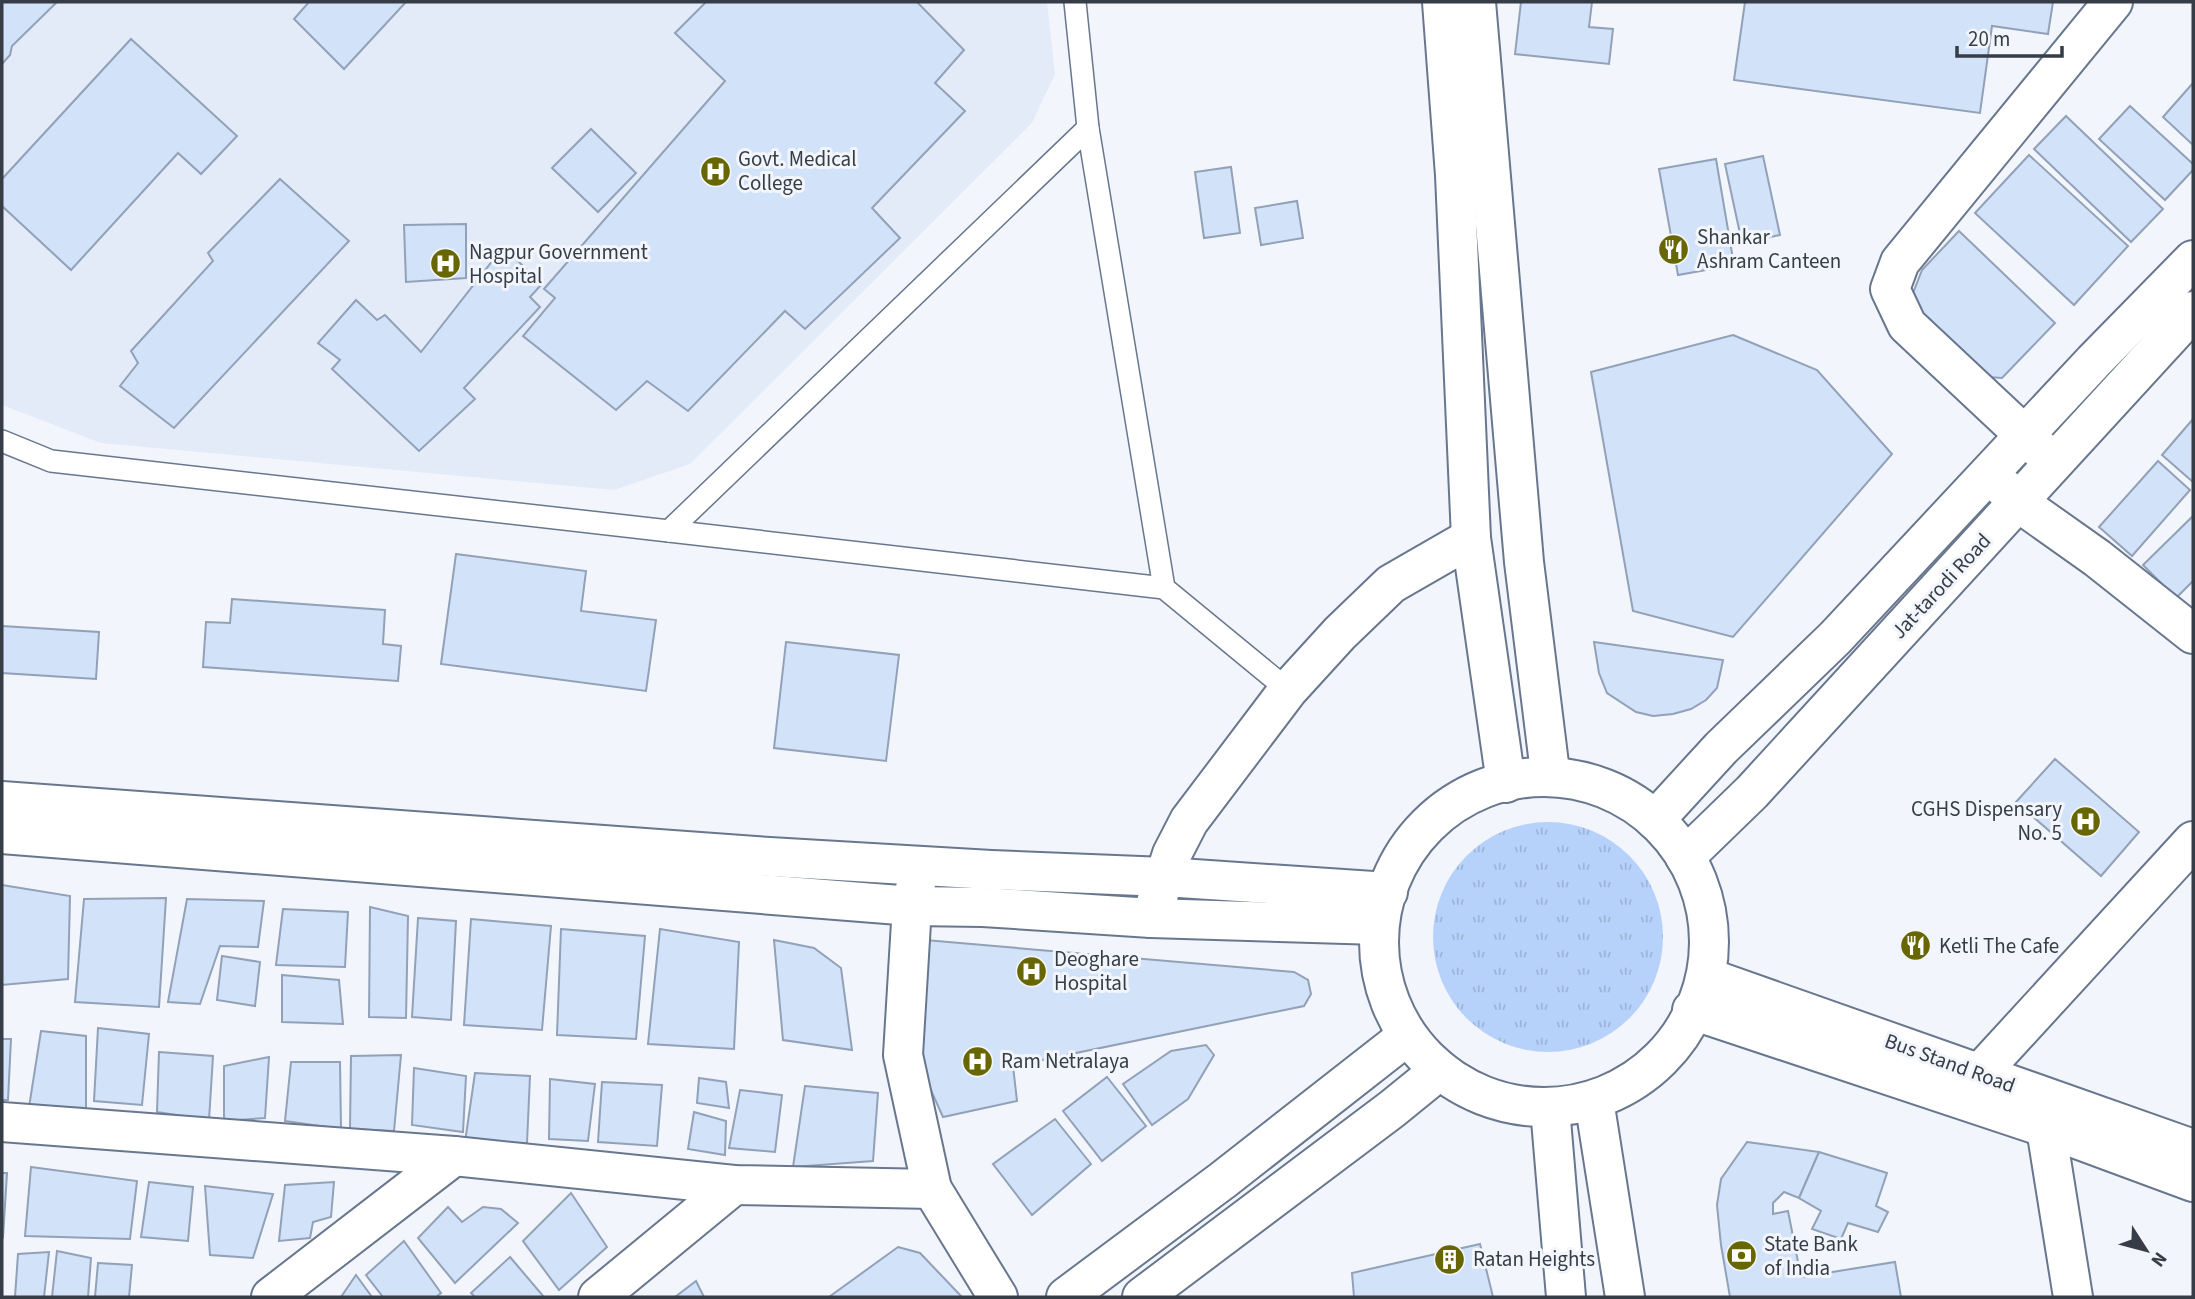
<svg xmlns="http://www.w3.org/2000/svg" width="2195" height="1299" font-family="'Source Sans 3',sans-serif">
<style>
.built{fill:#e3ebf8}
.grass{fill:url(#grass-tufts)}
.building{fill:#d2e2f9;stroke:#91a1b8;stroke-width:2}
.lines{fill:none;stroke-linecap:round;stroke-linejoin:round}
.service-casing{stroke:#68778d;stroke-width:24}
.minor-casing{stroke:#68778d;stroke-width:42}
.tertiary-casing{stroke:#68778d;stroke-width:42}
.secondary-casing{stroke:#68778d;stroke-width:42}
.service{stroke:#fff;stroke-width:21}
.minor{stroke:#fff;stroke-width:38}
.tertiary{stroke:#fff;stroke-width:38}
.secondary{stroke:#fff;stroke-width:38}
.labels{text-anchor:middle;stroke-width:6;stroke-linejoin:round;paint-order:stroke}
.poi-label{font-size:21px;fill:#373d47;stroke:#f2f5fb;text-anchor:start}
.street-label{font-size:21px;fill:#373d47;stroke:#f2f5fb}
</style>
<defs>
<pattern id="grass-tufts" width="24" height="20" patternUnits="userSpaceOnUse" patternTransform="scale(1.75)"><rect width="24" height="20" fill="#b6d1fa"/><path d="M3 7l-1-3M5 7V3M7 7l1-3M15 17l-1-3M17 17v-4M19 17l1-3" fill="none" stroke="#9db4d8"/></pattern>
</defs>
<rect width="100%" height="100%" fill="#f2f5fb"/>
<polygon class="built" points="2,2 1047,2 1055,74 1032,123 690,464 614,490 101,443 2,405"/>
<circle class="grass" cx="1548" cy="937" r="115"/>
<g class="building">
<polygon points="2,2 57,2 12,46 10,55 2,64"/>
<polygon points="309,2 406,2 344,69 294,19"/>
<polygon points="706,2 917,2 964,50 935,83 965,111 872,208 900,238 805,329 785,311 688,411 647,381 616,410 523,336 555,298 544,289 725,81 675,33"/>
<polygon points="1521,2 1592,2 1589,27 1613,29 1609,64 1515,54"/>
<polygon points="1745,2 2053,2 2048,34 1992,26 1980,113 1734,80"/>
<polygon points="131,39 237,136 201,174 178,153 71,270 2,206 2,179"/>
<polygon points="2193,83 2193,145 2163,117"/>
<polygon points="2130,106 2193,164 2193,170 2165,200 2099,139"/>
<polygon points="2066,116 2163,209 2131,242 2034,149"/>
<polygon points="591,129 636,173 598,212 552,168"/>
<polygon points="2029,155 2128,246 2074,305 1975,213"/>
<polygon points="1763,156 1780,235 1742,243 1725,164"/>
<polygon points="1716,159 1734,265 1678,275 1659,169"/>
<polygon points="1231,167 1240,233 1204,238 1195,172"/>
<polygon points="280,179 349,241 174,428 120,386 138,363 131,351 213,261 208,253"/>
<polygon points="1297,201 1303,238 1261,245 1255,208"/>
<polygon points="466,224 466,278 406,282 404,225"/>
<polygon points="1959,231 2055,323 2002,378 1988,377 1919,321 1910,301 1922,270"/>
<polygon points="504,246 541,285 530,297 540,307 464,388 475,399 419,451 332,369 340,360 318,343 356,300 377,320 385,315 421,352"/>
<polygon points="1733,335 1817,370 1892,454 1733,637 1633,611 1591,372"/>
<polygon points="2193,419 2193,482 2162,455"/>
<polygon points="2158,461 2190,490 2132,556 2099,527"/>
<polygon points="2193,516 2193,581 2176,598 2143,565"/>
<polygon points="456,554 586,571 581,611 656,620 646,691 441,664"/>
<polygon points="232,599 385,610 383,644 401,646 398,681 203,667 206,622 230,623"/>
<polygon points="2,626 99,632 96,679 2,673"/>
<polygon points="786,642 899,655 886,761 774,748"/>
<polygon points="1594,642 1723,660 1717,688 1706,700 1691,709 1673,714 1653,716 1636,712 1607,693 1599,673"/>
<polygon points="2055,759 2139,832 2101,876 2016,802"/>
<polygon points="2,885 70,896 68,979 2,985"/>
<polygon points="166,898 159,1007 75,1002 84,899"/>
<polygon points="187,899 264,901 258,947 220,946 200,1004 168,1002"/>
<polygon points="370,907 408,916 406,1018 369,1017"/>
<polygon points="283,909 348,912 345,967 276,965"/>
<polygon points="418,918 456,921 451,1020 412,1017"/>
<polygon points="471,919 551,926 542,1030 464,1025"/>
<polygon points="561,929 645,936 636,1039 557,1035"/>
<polygon points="660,929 739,942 734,1049 648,1044"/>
<polygon points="774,940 814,948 841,968 852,1050 783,1040"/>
<polygon points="925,940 1294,972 1308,980 1311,994 1304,1006 1013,1066 1017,1101 943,1117 924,1075 920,1047"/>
<polygon points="222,956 260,962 255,1006 217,1000"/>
<polygon points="282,975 339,980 343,1024 282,1022"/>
<polygon points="98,1028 149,1034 142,1105 94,1101"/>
<polygon points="41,1031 86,1036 86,1108 29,1107"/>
<polygon points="2,1039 11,1039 8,1100 2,1100"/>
<polygon points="1206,1045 1214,1055 1188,1099 1152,1125 1123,1084 1171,1051"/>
<polygon points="159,1052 213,1056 209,1120 157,1112"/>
<polygon points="401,1055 394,1131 350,1129 351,1056"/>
<polygon points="269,1057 265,1118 224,1121 224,1066"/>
<polygon points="291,1062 340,1062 341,1129 285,1121"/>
<polygon points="414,1068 466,1076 463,1132 412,1125"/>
<polygon points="475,1073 530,1076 527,1143 465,1142"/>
<polygon points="1107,1077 1146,1126 1102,1161 1063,1111"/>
<polygon points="699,1078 726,1082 729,1108 697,1103"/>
<polygon points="550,1079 595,1084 588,1141 549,1139"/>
<polygon points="602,1082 662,1085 657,1146 598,1142"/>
<polygon points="805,1086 878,1093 873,1161 793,1167"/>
<polygon points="740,1090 782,1095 775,1152 729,1148"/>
<polygon points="694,1112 726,1121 725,1155 688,1149"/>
<polygon points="1055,1119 1091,1164 1032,1215 993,1164"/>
<polygon points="1747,1142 1819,1152 1799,1198 1784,1192 1773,1203 1773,1214 1788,1211 1801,1277 1895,1262 1901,1297 1730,1297 1721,1245 1717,1205 1721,1179"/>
<polygon points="1819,1152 1887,1173 1876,1206 1888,1212 1878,1232 1848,1223 1841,1239 1812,1229 1821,1211 1799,1198"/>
<polygon points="31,1167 137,1181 130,1239 25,1236"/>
<polygon points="2,1173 7,1173 3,1237 2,1236"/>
<polygon points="149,1182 193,1187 188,1241 141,1237"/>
<polygon points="334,1182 331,1217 313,1222 310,1238 279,1241 285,1185"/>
<polygon points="205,1186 273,1194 253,1258 210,1255"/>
<polygon points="571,1193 607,1247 559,1290 523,1241"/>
<polygon points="448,1207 462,1222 483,1207 501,1209 518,1223 455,1283 418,1238"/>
<polygon points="404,1241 441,1293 436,1297 383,1297 366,1275"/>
<polygon points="1480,1244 1493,1297 1354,1297 1352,1273"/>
<polygon points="898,1247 920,1253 962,1297 829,1297"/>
<polygon points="57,1251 91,1258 88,1297 52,1297"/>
<polygon points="49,1252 44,1297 15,1297 18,1254"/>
<polygon points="510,1257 544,1297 475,1297 471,1293"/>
<polygon points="98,1263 132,1265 129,1297 95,1297"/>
<polygon points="356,1275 372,1297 341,1297"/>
<polygon points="696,1281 704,1297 675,1297"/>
</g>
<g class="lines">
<defs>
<g id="service">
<polyline points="1088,128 1164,588"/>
<polyline points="2,441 51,461 669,531 1088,128 1075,2"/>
<polyline points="669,531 1164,588 1288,690"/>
</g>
<g id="minor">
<polyline points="2049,458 1907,325 1890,289 1900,262 2113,2"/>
<polyline points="1994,478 2018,502 2097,558 2193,634"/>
<polyline points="919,866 912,906 903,1055 932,1189 998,1297"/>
<polyline points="1980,1073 2193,841"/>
<polyline points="2041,1097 2073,1297"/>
<polyline points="2,1122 454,1156 734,1185 932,1189"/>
<polyline points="271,1297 454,1156"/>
<polyline points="598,1297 734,1185"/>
</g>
<g id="tertiary">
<polyline points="1655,820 1721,748 1835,638 2094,361 2193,260"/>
<polyline points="1685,857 1752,792 2193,311"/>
<polyline points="1151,918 1172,854 1189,821 1288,690 1340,633 1391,584 1471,538"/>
</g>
<g id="secondary">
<polyline points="1442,2 1455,175 1471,538 1506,783"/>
<polyline points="1476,2 1524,562 1550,772"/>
<circle cx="1544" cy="942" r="165"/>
<polyline points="2,801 755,856 991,870 1165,877 1388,892"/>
<polyline points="2,834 912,906 983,907 1151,918 1379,925"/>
<polyline points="1706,977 2193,1149"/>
<polyline points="1692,1010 2047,1128 2193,1182"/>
<polyline points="1594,1100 1625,1297"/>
<polyline points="1550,1108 1566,1297"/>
<polyline points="1066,1297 1223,1180 1407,1036"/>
<polyline points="1142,1297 1392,1109 1440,1070"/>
</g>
</defs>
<use href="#service" class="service-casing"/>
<use href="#minor" class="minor-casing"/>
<use href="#tertiary" class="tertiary-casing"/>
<use href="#secondary" class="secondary-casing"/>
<use href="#service" class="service"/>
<use href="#minor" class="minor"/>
<use href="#tertiary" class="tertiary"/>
<use href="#secondary" class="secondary"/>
</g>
<defs>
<symbol id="hospital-disc" viewBox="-11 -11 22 22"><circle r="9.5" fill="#676600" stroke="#f2f5fb"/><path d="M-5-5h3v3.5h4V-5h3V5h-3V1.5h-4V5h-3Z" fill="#fff"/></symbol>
<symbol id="restaurant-disc" viewBox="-11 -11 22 22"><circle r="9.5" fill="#676600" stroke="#f2f5fb"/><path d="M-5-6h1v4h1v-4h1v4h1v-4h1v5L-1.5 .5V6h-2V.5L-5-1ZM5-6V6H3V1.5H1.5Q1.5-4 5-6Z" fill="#fff"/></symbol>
<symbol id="bank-disc" viewBox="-11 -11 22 22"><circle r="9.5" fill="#676600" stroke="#f2f5fb"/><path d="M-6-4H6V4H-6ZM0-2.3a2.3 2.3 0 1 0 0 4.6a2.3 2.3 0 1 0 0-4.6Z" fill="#fff"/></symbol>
<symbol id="building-disc" viewBox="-11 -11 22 22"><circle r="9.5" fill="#676600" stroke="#f2f5fb"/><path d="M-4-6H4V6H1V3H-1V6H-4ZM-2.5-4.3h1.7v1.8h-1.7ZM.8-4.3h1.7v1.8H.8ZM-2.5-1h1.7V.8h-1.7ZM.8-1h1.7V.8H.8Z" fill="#fff"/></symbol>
</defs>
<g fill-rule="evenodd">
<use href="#hospital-disc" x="698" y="154" width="35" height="35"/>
<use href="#restaurant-disc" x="1656" y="232" width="35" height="35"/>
<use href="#hospital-disc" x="428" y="246" width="35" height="35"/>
<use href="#hospital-disc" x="2068" y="804" width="35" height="35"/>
<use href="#restaurant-disc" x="1898" y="928" width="35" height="35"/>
<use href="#hospital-disc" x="1014" y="954" width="35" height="35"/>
<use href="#hospital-disc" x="960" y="1044" width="35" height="35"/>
<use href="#bank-disc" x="1724" y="1238" width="35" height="35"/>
<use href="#building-disc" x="1432" y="1242" width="35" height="35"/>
</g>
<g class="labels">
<g class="poi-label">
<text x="738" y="166">Govt. Medical<tspan x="738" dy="24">College</tspan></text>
<text x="1697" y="244">Shankar<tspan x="1697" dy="24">Ashram Canteen</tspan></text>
<text x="469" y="259">Nagpur Government<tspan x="469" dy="24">Hospital</tspan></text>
<text x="2062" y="816" text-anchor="end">CGHS Dispensary<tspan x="2062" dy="24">No. 5</tspan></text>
<text x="1939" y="953">Ketli The Cafe</text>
<text x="1054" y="966">Deoghare<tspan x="1054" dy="24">Hospital</tspan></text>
<text x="1001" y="1068">Ram Netralaya</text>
<text x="1764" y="1251">State Bank<tspan x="1764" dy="24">of India</tspan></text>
<text x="1473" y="1266">Ratan Heights</text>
</g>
<g class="street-label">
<text transform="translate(1941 586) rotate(-47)" y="7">Jat-tarodi Road</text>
<text transform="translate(1950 1063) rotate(20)" y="7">Bus Stand Road</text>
</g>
</g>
<rect width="2195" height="1299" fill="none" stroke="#373d47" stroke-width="7"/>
<g transform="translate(2146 1250) rotate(126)" stroke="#f2f5fb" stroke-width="5" paint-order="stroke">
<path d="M0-5L12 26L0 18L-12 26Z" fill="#373d47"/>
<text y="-10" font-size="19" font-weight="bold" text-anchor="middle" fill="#373d47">N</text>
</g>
<path d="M1957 46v10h105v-10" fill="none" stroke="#373d47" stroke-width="3.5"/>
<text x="1968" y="46" font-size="21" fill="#373d47" stroke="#f2f5fb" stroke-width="5" paint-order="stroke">20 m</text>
</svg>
